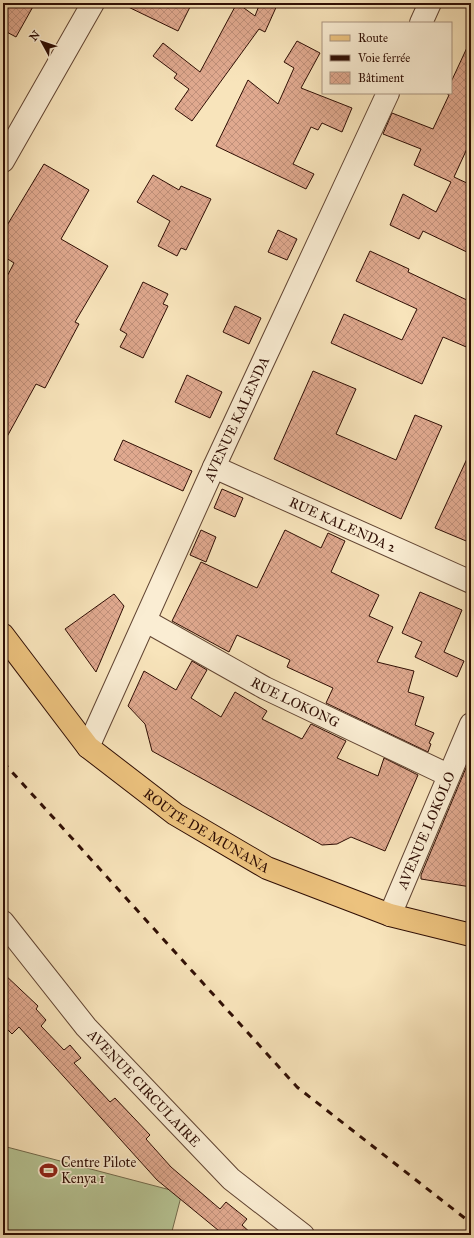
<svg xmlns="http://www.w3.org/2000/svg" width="474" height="1238" font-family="'IM FELL Great Primer',serif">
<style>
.pitch{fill:#b7c595;stroke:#736a4c}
.building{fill:url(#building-cross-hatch);stroke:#2f0e04}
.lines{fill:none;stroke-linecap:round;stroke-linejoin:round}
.minor-casing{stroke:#614432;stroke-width:24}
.major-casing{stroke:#2f0e04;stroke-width:24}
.minor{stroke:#faedd3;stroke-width:22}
.major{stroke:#ecc27e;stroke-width:22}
.rail{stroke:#2f0e04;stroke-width:3;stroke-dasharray:7 7;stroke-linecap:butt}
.labels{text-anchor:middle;stroke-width:3;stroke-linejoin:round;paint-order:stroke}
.street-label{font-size:14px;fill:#2f0e04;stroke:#faedd3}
.poi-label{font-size:14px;fill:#2f0e04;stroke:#faedd3;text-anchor:start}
</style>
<defs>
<pattern id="building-cross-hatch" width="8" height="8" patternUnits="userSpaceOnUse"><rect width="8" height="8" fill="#e0a98f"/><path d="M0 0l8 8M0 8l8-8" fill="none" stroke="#c0907a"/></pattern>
</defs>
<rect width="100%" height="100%" fill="#f8e4bb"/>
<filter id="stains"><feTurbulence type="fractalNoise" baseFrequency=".005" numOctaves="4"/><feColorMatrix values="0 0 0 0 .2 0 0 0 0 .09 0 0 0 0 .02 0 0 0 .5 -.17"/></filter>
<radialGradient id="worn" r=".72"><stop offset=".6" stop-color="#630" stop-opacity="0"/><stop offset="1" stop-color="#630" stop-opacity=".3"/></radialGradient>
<polygon class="pitch" points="3,1146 182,1193 171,1235 3,1235"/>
<g class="building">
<polygon points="3,3 35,3 16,37 3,30"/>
<polygon points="120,3 192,3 178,31"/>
<polygon points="237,3 255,16 260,3 278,3 265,32 259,29 192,121 175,109 189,89 174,78 177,74 153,56 163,43 200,72"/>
<polygon points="471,39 471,140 454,177 471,185 471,254 423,231 419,239 390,225 403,194 436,212 451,182 414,165 421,149 383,134 392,113 433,129 449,95 446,93 451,93 451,82"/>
<polygon points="297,41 320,53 301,88 352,108 342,132 322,123 318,130 311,127 293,164 314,174 306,189 216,146 248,80 278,104 294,68 284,62"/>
<polygon points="44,164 89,190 61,239 108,266 75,322 79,324 45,388 36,384 3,444 3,284 14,263 3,256 3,232"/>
<polygon points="153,175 179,190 181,186 211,199 186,250 181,248 177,256 158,246 170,221 137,202"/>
<polygon points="278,230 297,239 287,260 268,252"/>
<polygon points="370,251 409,269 408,272 471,302 471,349 443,337 422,384 331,343 344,314 402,340 417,309 356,281"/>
<polygon points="143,282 168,294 163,304 168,306 143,358 120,347 127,334 120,330"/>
<polygon points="235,306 261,318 249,344 223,332"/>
<polygon points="313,371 356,389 336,434 396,460 415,415 442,426 401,519 274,459"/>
<polygon points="187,375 222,392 210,418 175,402"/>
<polygon points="123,440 192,471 183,491 114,460"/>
<polygon points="471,450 471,543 435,528"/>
<polygon points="222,489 243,498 235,517 214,508"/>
<polygon points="201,530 216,537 206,562 190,555"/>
<polygon points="285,530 321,548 328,533 345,541 331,572 379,595 369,616 393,627 377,662 414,671 408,692 424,697 415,725 434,733 429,743 431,744 428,752 326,703 333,688 287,667 290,660 237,635 229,652 172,621 201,562 257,588"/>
<polygon points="420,592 462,610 444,652 464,661 457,677 415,657 422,642 402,633"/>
<polygon points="114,594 124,606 96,672 65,629"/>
<polygon points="192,661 207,670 191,698 221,717 235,692 267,711 262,719 302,739 311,724 346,741 337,758 378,776 384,758 418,775 385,851 351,837 337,844 322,845 152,751 145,724 128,706 144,671 176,690"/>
<polygon points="471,756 471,887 421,879 421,875"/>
<polygon points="3,973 38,1006 36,1009 46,1020 41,1026 64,1050 70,1045 81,1058 74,1063 110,1102 115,1098 150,1135 146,1139 171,1167 220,1209 226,1202 247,1219 242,1225 253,1235 224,1235 157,1180 19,1027 12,1034 3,1025"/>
</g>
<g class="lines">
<defs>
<g id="minor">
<polyline points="421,23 430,3"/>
<polyline points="3,161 93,3"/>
<path id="s1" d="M214,467L471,582"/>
<path id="s2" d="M146,621L265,688L448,775"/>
<path id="s3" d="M88,747L214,467L388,93"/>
<path id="s4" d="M390,915L471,724"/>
<path id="s5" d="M3,922L86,1027L231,1179L303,1235"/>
</g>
<g id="major">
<path id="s6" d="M3,635L88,747L175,814L267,868L390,915L471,935"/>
</g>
</defs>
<use href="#minor" class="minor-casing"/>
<use href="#major" class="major-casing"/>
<use href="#minor" class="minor"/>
<use href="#major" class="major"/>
<polyline class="rail" points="3,762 297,1087 471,1223"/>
</g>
<defs>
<symbol id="stadium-bare" viewBox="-9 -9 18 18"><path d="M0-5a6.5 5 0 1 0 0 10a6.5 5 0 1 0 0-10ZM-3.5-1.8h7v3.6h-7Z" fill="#8f2418" stroke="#faedd3" stroke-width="2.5" paint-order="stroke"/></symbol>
</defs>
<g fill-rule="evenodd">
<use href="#stadium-bare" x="36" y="1158" width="25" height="25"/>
</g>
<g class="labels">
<g class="street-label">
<text dy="5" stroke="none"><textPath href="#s3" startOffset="360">AVENUE KALENDA</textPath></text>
<text dy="5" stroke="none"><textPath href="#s1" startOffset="141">RUE KALENDA 2</textPath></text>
<text dy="5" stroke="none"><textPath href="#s2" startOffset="170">RUE LOKONG</textPath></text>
<text dy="5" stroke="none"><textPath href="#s6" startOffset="286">ROUTE DE MUNANA</textPath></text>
<text dy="5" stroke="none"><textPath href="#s4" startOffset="92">AVENUE LOKOLO</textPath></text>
<text dy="5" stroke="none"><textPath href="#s5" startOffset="218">AVENUE CIRCULAIRE</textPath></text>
</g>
<g class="poi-label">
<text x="61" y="1167">Centre Pilote<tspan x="61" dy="16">Kenya 1</tspan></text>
</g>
</g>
<rect width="474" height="1238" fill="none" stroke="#f8e4bb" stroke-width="16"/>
<rect x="4" y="4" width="466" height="1230" fill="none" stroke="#2f0e04" stroke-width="2"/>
<rect x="8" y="8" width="458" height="1222" fill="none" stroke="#2f0e04"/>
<rect x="322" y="22" width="130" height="72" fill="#faedd3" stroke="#a99480"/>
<rect x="330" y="35" width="20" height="6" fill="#ecc27e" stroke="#a99480"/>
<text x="358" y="42" font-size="12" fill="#2f0e04">Route</text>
<rect x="330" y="55" width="20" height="6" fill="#2f0e04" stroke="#a99480"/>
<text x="358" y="62" font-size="12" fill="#2f0e04">Voie ferrée</text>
<rect x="330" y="72" width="20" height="12" fill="url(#building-cross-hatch)" stroke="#a99480"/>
<text x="358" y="82" font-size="12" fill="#2f0e04">Bâtiment</text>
<g transform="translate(42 42) rotate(310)" stroke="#faedd3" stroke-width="3" paint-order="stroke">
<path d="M0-3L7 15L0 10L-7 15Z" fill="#2f0e04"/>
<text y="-6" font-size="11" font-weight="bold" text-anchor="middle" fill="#2f0e04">N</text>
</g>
<rect width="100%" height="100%" filter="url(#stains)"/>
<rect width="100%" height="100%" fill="url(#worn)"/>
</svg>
